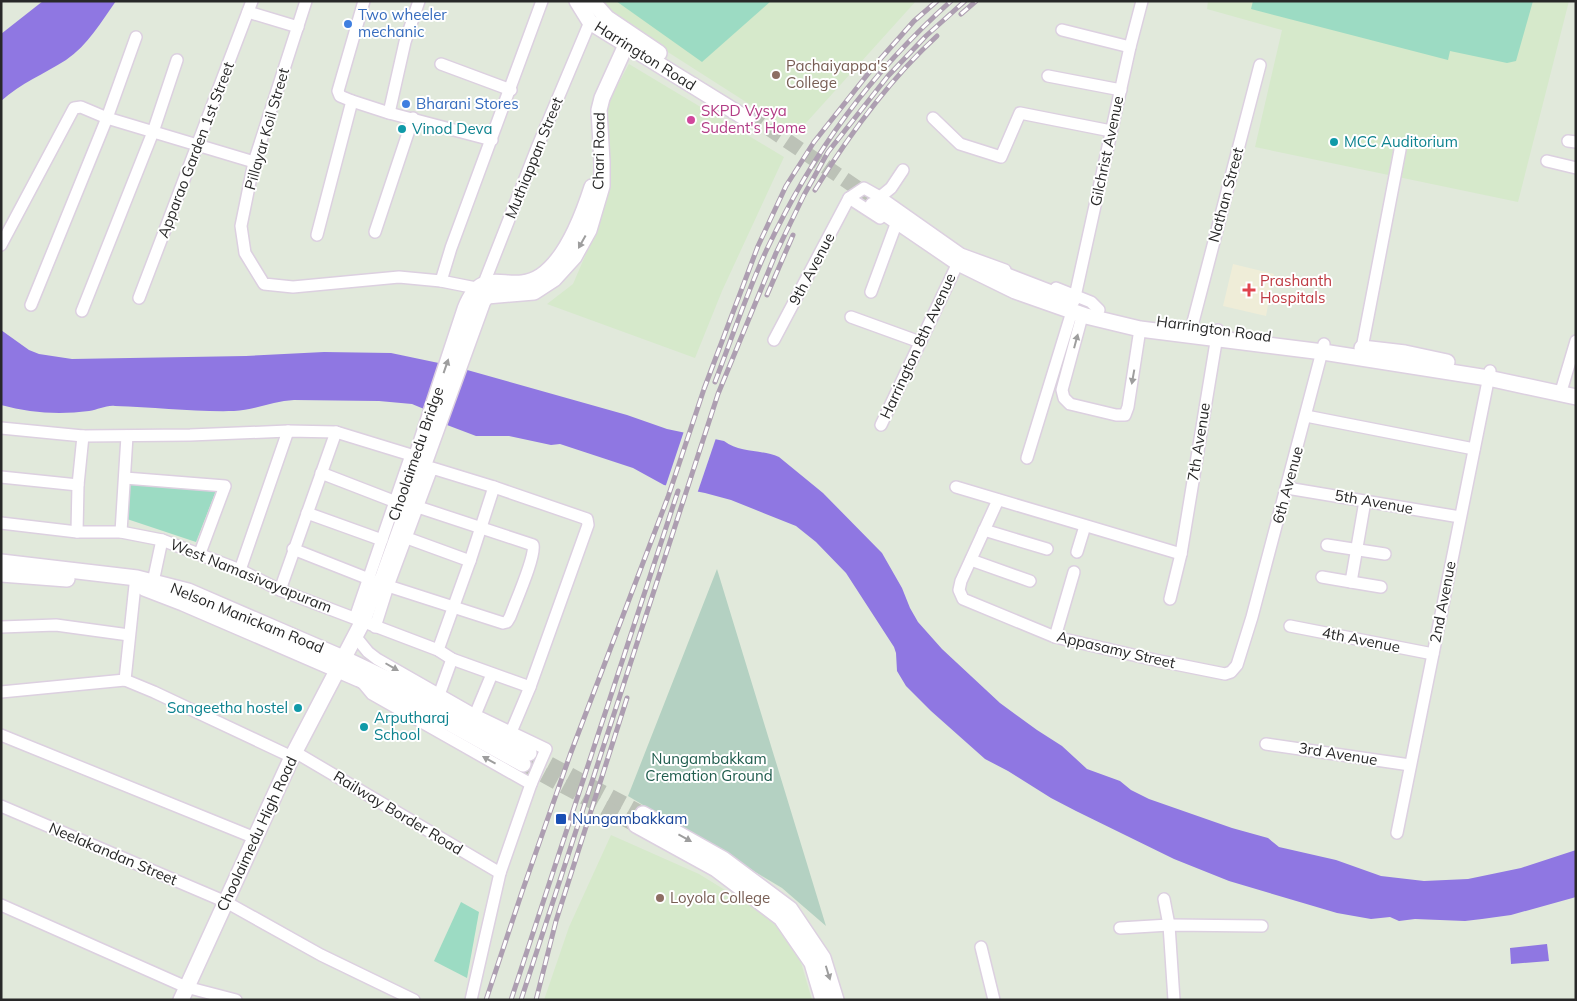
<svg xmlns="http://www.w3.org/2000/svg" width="1577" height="1001" font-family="Mulish,sans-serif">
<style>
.education{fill:#d6e9cb}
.medical{fill:#efedd8}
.green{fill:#9cdbc3}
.cemetery{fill:#b4d1c2}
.water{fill:#8f77e2}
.pier{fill:#e1e9db}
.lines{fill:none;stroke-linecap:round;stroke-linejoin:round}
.secondary-tunnel{stroke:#bcc2b7;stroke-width:15;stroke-dasharray:15 8;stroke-linecap:butt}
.street-casing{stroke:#dcd0e0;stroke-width:14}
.secondary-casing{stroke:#dcd0e0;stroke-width:18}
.street{stroke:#fff;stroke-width:11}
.secondary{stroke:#fff;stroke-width:15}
.rail-casing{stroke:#ad9eb1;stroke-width:5}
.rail{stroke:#fff;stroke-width:3;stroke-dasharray:9;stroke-linecap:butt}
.oneway{fill:#9e9e9e}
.shop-dot{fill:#3f7fe0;stroke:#fff;stroke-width:2}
.education-dot{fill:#8d6e63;stroke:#fff;stroke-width:2}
.hotel-dot{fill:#d1479c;stroke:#fff;stroke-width:2}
.culture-dot{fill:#0f9aa8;stroke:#fff;stroke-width:2}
.health-dot{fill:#e0444e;stroke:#fff;stroke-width:2}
.transit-dot{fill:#1a4fb4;stroke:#fff;stroke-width:2}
.labels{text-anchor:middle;stroke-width:4;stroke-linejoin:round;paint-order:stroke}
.shop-label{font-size:15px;fill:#366cbe;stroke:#fff;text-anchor:start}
.street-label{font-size:15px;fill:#282828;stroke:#fff}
.education-label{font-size:15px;fill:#785e54;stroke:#fff;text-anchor:start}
.hotel-label{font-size:15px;fill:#b23c85;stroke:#fff;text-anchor:start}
.culture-label{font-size:15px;fill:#0d838f;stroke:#fff;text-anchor:start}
.health-label{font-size:15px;fill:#be3a42;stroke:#fff;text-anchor:start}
.park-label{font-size:15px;fill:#205d4e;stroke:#fff}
.transit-label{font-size:15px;fill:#164399;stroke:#fff;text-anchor:start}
</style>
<rect width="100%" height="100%" fill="#e1e9db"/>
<g class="education">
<polygon points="598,1 916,1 796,134 613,17"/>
<polygon points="1208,1 1569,1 1518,202 1255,147 1282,30 1207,9"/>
<polygon points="629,64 784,157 722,291 695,358 547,304 573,284 598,226 606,106"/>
<polygon points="611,835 699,874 777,922 800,959 812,1000 544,1000 569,927"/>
</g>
<polygon class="medical" points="1233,264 1274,274 1266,316 1223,306"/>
<g class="green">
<polygon points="616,1 771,1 702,62"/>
<polygon points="1253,1 1533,1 1516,61 1507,63 1450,51 1448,60 1251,9"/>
<polygon points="130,479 217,488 196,542 127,519"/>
<polygon points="461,902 479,912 467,978 434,961"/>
</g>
<polygon class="cemetery" points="717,569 826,926 782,888 628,796"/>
<g class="water">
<path d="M43,1H116C101,22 88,45 66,60C44,74 21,83 1,101V34Z"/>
<path d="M1,330L29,350L39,354L72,359L246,356L324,352L391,353L453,366L627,415L667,429L724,441C740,453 760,449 779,457L823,493L882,553L902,588L910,608L918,622L942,649L1000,703L1037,730L1062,746L1087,769L1120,781L1131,790L1149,799L1232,828L1268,838L1279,847L1336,860L1381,876L1424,881L1468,879L1521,868L1576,850V897L1511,915L1482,919L1465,921L1415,919L1399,921L1390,917L1371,919L1337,913L1229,881L1174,859L1076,811L1051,798L1008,771L985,759L931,711L906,686L897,671L896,653L894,647L846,573L816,542L796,526L731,500L705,493L664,485L633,468L560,444L551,445L509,436H476L447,425L424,409L412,404L379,401L294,400C274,401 254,410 234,411C194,412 154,407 115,406C106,405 98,410 89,411C59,415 30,413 1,405Z"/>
<polygon points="1547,944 1549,961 1511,964 1510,948"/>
</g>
<polygon class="pier" points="684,431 716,438 697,494 665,488"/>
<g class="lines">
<g class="secondary-tunnel">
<polyline points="749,115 872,198"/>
<polyline points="529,753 643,814"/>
<polyline points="523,764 636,825"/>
</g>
<defs>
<g id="street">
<polyline points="306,1 254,162 241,226 245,253 264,284 293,287 399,277 441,281 476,288"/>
<polyline points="364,1 338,91 340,96 352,101 389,113 492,140"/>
<polyline points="248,12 298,27"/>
<polyline points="1062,30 1130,47"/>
<polyline points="441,64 511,90"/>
<polyline points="1048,76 1121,90"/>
<polyline points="389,113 405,42 419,1"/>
<polyline points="933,118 960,144 1001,157 1020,113 1111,131"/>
<polyline points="1568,141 1576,142"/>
<polyline points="1547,161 1576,168"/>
<polyline points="880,197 891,188 903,170"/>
<polyline points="880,218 849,198 864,188 880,197 961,254 1005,270"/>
<polyline points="375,232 413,118"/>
<polyline points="317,235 352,101"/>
<polyline points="1,245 74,108 81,107 107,118 254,162"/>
<polyline points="441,281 451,248 542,1"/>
<polyline points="1056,288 1091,302 1099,310"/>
<polyline points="486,289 484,283 537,148 590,22"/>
<polyline points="871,292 895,227"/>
<polyline points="139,298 252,1"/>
<polyline points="1074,301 1130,47 1142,1"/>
<polyline points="31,305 107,118 136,37"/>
<polyline points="82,311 153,132 177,60"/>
<polyline points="851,317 920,342"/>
<polyline points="1081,320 1062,390 1064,398 1070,404 1116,415 1125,415 1128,407 1140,329"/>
<polyline points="1192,326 1260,65"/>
<polyline points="774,340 849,198"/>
<polyline points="1362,348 1400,150"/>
<polyline points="1562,388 1576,341"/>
<polyline points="1306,416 1474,449"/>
<polyline points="881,425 956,267"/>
<polyline points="1,428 83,436 190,435 288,431 336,432 411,455 355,618"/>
<polyline points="1027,458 1070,318"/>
<polyline points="321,473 396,502"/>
<polyline points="1,477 78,485"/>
<polyline points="125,478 225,486 200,553"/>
<polyline points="956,487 1181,554"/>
<polyline points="1287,488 1460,517"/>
<polyline points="998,500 961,581 959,590 963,599 1055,637 1155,660 1225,674 1231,672 1237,665 1252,617 1324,344"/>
<polyline points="307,513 382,540"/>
<polyline points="1,523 77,532 121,532 162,540 240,570 280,590 438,650 452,659 530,687"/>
<polyline points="984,530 1047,549"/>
<polyline points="77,532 78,485 83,436"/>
<polyline points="121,532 127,436"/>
<polyline points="407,538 470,561"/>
<polyline points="1327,545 1385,554"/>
<polyline points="293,549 369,579"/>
<polyline points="1077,552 1085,526"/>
<polyline points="971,560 1030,581"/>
<polyline points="240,570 288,431"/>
<polyline points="1322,577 1351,582 1365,501"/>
<polyline points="153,582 162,540"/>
<polyline points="1351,582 1381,587"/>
<path d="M388,586L503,623L507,622L510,617C515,603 536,556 533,545L418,507"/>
<polyline points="280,590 336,432"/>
<polyline points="1170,599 1181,554 1218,330"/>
<polyline points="1290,626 1433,654"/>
<polyline points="1,627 56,625 129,635"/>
<polyline points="375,627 388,586 432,468 494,487 587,519 588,525 530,687 511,732"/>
<polyline points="355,636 368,652 377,659 475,715 546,749 531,784 500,873 471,1000"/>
<polyline points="1055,637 1074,572"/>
<polyline points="438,650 470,561 494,487"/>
<polyline points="125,680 135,585"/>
<polyline points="362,682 372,694 531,784"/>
<polyline points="1,692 125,680 154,692 292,757"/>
<polyline points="439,695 452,659"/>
<polyline points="475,715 492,674"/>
<polyline points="1,735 255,838"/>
<polyline points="1266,744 1410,765"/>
<polyline points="295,752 500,873"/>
<polyline points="1,806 226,902 321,955 414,1000"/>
<polyline points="1397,833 1490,371"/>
<polyline points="1164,899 1169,925 1174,1000"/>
<polyline points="1,905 186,987 236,1000"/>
<polyline points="1120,928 1169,925 1262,926"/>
<polyline points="981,947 994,1000"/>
</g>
<g id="secondary">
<polyline points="577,1 590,22 747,119"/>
<polyline points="592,1 607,18 659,53"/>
<polyline points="873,205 958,263 1015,291 1086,316 1140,329 1323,352 1488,378 1576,397"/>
<polyline points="994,271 1064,298"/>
<polyline points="1362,348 1405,353 1447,362"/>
<path d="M409,479L465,309C483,261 509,297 541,276C566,259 583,215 592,187"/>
<polyline points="1,562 137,578 188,591 343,658 427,698 529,753"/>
<polyline points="1,574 67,579"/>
<polyline points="144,588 183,603 359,679 422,708 523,764"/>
<polyline points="643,814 723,859 790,909 823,958 836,1000"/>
<polyline points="636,825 716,869 781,918 812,963 823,1000"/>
<polyline points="181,1000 292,757 363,621 371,599 383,577 483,301 487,296 534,292 554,279 574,257 589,230 602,186 602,162 599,110 602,98 626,45"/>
</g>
</defs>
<use href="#street" class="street-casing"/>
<use href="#secondary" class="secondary-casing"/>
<use href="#street" class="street"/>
<use href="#secondary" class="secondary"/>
<defs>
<g id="rail">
<polyline points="961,14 976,1"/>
<path d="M815,190C849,135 889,80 937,36"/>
<polyline points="767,295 793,235"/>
<path d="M715,382C732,338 747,292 767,249C814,150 870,74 951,1"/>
<polyline points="486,1000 522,892 570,755 668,497 704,389 758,246 786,186 814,142 875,65 914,21 937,1"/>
<polyline points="511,1000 678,491"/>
<polyline points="521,1000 718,394 776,253 804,195 828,152 888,76 926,36 965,1"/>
<polyline points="536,1000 556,921 627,698"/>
</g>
</defs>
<use href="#rail" class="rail-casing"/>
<use href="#rail" class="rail"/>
</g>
<defs><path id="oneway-solid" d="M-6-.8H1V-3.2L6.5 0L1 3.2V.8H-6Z" transform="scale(1.25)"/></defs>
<g class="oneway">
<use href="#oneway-solid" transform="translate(582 242) rotate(119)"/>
<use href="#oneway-solid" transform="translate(1076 341) rotate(-75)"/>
<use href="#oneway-solid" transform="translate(446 366) rotate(-71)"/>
<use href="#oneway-solid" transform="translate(1133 377) rotate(100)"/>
<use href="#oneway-solid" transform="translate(392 667) rotate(30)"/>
<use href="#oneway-solid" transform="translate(489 760) rotate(-151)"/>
<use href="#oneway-solid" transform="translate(685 838) rotate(29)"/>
<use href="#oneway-solid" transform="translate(828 973) rotate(73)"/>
</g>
<g class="shop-dot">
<circle cx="348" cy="24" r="5"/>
<circle cx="406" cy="104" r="5"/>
</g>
<g class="education-dot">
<circle cx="776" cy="75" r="5"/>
<circle cx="660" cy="898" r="5"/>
</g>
<circle class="hotel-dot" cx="691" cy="120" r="5"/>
<g class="culture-dot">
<circle cx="402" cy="129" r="5"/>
<circle cx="1334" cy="142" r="5"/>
<circle cx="298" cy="708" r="5"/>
<circle cx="364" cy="727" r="5"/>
</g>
<path class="health-dot" d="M1246.5 282.5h5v5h5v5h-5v5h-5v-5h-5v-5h5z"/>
<rect class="transit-dot" x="555" y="813" width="12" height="12" rx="2.5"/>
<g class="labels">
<g class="shop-label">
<text x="358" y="20">Two wheeler<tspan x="358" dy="17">mechanic</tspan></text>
<text x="416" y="109">Bharani Stores</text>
</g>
<g class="street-label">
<text transform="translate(645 56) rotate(32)" y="5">Harrington Road</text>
<text transform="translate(267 129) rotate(-74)" y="5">Pillayar Koil Street</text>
<text transform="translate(196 150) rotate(-69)" y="5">Apparao Garden 1st Street</text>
<text transform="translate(599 151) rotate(-89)" y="5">Chari Road</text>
<text transform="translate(1107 151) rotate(-78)" y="5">Gilchrist Avenue</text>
<text transform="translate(534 158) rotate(-68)" y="5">Muthiappan Street</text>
<text transform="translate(1226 195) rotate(-75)" y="5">Nathan Street</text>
<text transform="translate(812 269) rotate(-62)" y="5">9th Avenue</text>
<text transform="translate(1214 329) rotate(8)" y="5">Harrington Road</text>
<text transform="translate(918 346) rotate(-65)" y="5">Harrington 8th Avenue</text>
<text transform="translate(1199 442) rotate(-81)" y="5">7th Avenue</text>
<text transform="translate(416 454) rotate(-71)" y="5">Choolaimedu Bridge</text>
<text transform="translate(1288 485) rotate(-75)" y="5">6th Avenue</text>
<text transform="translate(1374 502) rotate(10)" y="5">5th Avenue</text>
<text transform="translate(251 576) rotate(22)" y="5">West Namasivayapuram</text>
<text transform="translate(1443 602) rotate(-79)" y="5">2nd Avenue</text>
<text transform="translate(247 618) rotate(22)" y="5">Nelson Manickam Road</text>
<text transform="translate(1361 640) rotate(11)" y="5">4th Avenue</text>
<text transform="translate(1116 650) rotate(13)" y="5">Appasamy Street</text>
<text transform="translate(1338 754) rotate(9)" y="5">3rd Avenue</text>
<text transform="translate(398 813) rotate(31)" y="5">Railway Border Road</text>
<text transform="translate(257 834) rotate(-65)" y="5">Choolaimedu High Road</text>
<text transform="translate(113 854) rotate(23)" y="5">Neelakandan Street</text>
</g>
<g class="education-label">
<text x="786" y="71">Pachaiyappa's<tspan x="786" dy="17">College</tspan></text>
<text x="670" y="903">Loyola College</text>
</g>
<g class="hotel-label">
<text x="701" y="116">SKPD Vysya<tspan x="701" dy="17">Sudent's Home</tspan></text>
</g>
<g class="culture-label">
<text x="412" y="134">Vinod Deva</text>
<text x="1344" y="147">MCC Auditorium</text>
<text x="288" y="713" text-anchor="end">Sangeetha hostel</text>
<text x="374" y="723">Arputharaj<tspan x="374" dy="17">School</tspan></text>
</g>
<g class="health-label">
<text x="1260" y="286">Prashanth<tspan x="1260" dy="17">Hospitals</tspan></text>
</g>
<g class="park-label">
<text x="709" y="764">Nungambakkam<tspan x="709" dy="17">Cremation Ground</tspan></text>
</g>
<g class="transit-label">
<text x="572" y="824">Nungambakkam</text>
</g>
</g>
<rect width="1577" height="1001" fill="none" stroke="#282828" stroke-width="5"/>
</svg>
